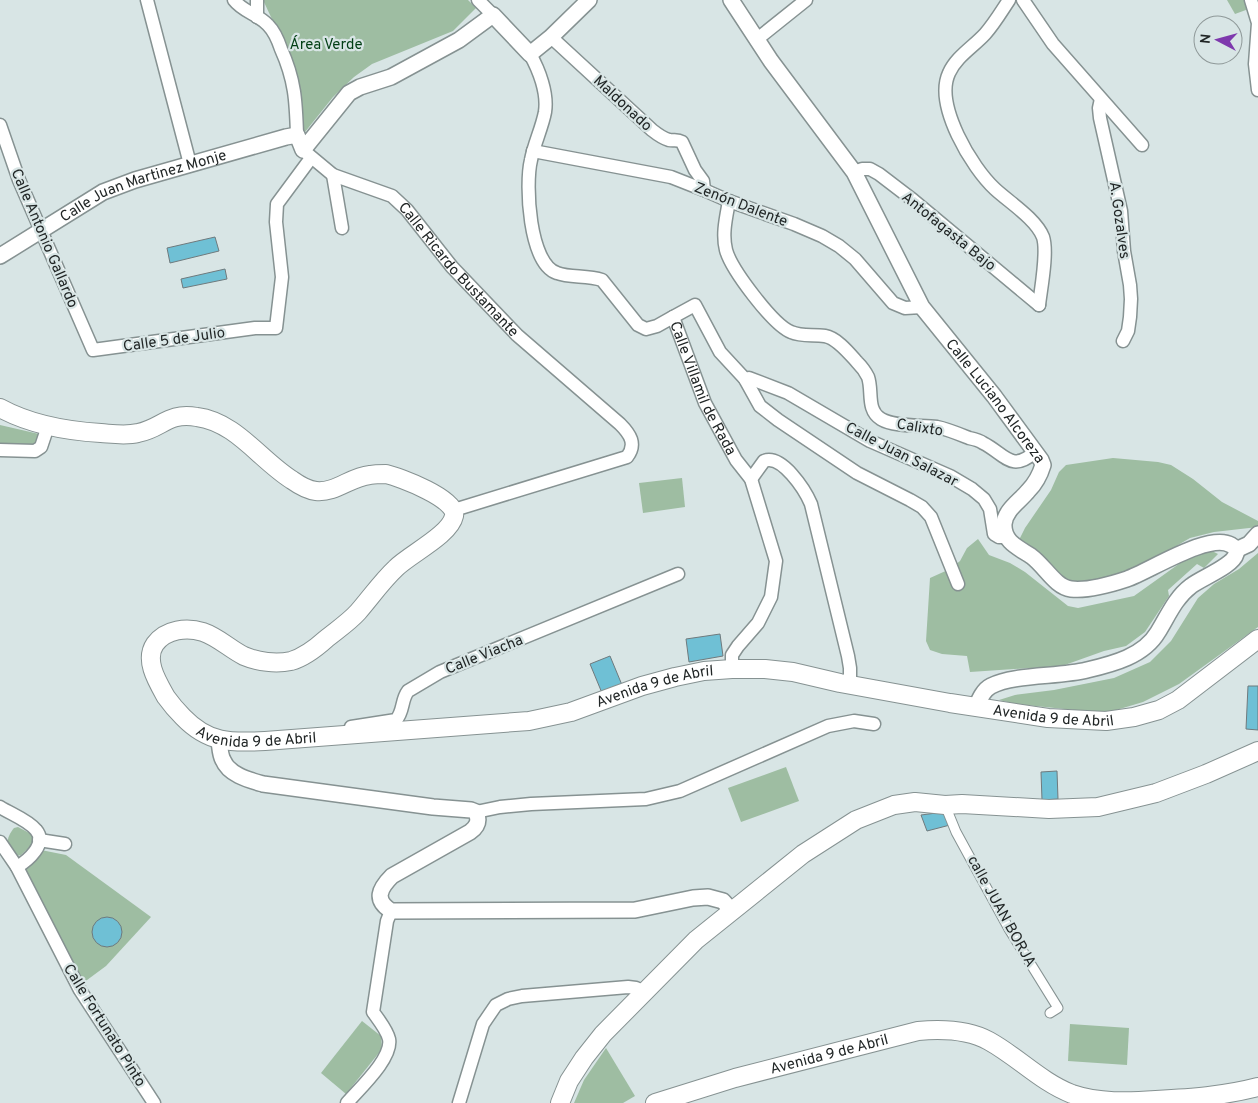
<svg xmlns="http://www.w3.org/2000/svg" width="1258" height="1103" font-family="Overpass,sans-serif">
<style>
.green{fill:#9ebda2}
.building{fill:#6fc0d5;stroke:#6f7a7d}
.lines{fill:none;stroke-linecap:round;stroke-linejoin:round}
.pedestrian-casing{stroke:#869292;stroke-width:11}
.minor-casing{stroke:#869292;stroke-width:15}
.tertiary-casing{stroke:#869292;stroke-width:18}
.secondary-casing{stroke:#869292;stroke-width:20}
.pedestrian{stroke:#fff;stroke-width:9}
.minor{stroke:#fff;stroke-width:12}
.tertiary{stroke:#fff;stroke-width:15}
.secondary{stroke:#fff;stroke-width:18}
.labels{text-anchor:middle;stroke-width:4.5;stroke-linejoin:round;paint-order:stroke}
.park-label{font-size:15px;fill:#003e14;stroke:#d8e5e5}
.street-label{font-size:15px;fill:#212626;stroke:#d8e5e5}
</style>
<rect width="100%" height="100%" fill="#d8e5e5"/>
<g class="green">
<polygon points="263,0 468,0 476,8 453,31 372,64 354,77 333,97 305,132 298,119 278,32"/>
<polygon points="1227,0 1252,0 1254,7 1235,14"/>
<polygon points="0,425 39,434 39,444 0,446"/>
<polygon points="1113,458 1158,462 1171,465 1193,479 1222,502 1258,521 1258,527 1214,532 1190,538 1178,545 1161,556 1081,596 1019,540 1025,528 1051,490 1059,472 1066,465"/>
<polygon points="682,478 685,507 643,513 639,483"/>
<polygon points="978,539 989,555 1010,563 1025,572 1068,606 1078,608 1134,596 1183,561 1210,550 1218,554 1204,568 1197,564 1168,590 1169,596 1145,632 1126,646 1104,651 1062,666 970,672 967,656 942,654 930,650 926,641 930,578 950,569 960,561 967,548"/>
<polygon points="1258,553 1258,627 1179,684 1143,702 1113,711 1084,711 1016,704 999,700 1015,695 1054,690 1114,678 1150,662 1171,641 1198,598 1214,584 1239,569"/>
<polygon points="786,767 799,801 741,822 728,788"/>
<path d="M18,827L33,835L34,843L21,855L17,856C4,848 6,838 14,828Z"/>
<polygon points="41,850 66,855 151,917 106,966 83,983 25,876 25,864"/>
<polygon points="362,1021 381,1036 382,1049 346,1094 321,1073"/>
<polygon points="1070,1024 1129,1028 1127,1065 1068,1061"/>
<polygon points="606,1048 635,1096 623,1103 574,1103 584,1080"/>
</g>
<g class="building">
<polygon points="215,237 219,251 170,263 167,248"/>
<polygon points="225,269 227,279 183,288 181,279"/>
<polygon points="720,634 723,656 689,662 686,639"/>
<polygon points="610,656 622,685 602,693 590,664"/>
<polygon points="1248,686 1258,686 1258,730 1246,729"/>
<polygon points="1057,771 1058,799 1042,800 1041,772"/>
<polygon points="944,812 950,825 927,831 921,815"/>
<circle cx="107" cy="932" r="15"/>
</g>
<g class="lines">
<defs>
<polyline id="pedestrian" points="945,805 956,832 1009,929 1058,1008 1050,1013"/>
<g id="minor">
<polyline points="147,0 190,164"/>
<path d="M234,0C243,12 258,14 268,25C274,31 278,40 281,49C295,80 296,101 297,135"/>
<polyline points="478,0 493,15"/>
<path d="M1009,0C1001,12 994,24 985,34C973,47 956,57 949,73C934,105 972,168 995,189C1009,202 1036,219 1043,237C1048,252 1041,288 1039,305"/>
<polyline points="1023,0 1053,44 1142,145"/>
<polyline points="1251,0 1258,23 1255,64 1258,90"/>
<polyline points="257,17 257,0"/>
<path d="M551,37L652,130C657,134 662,138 669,140C674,141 677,139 682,142L695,170L703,181L704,190"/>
<polyline points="756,40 806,0"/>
<path id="s1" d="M530,54C539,70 548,93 545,112C542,128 534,144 531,160C525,184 529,264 557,273C570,278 587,275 602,280L638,325L646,329L657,326L673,317L705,403L736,460L751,479L776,561L771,597L758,623L738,646L732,655V669"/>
<polyline points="1101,99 1099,108 1100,118 1121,211 1124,251 1130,285 1131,299 1130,317 1128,331 1123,341"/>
<polyline points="0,125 19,180 93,350 255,328 276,328 282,277 276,222 277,204 311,158"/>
<path id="s2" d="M303,150L333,175L392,196L407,210L452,267L517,335L620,424C630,434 637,444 627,457L454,510"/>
<polyline points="533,151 671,177 704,190 729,201 794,224 822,236 839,246 855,259 893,303 905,308 922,307"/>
<polyline points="854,172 862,169 870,169 879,174 913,200 1039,305"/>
<polyline points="333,175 342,228"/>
<path d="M729,201C726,218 722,234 726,250C731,269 773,325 791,332C802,337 813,334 825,336C837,338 849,353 857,362C861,366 865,371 868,377C873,391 866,410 881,419C894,427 921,425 937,427C947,429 959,434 969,438C974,439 979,440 983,443C1005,454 1011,473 1035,452"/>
<polyline points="673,317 695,305 720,352 745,379 760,406 778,420 857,473 910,500 922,507 931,517 958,584"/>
<polyline points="745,379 749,378 788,393 870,441 950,476 972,489 984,499 990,509 994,534 999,537 1007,537"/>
<polyline points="0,450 35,451 41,447 48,426"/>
<path d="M751,479L764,461C782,454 805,490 811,504L848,656L850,668V684"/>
<path d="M351,727L396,720C404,711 401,700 408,691L440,672L678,574"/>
<path d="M0,807C11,814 28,820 36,830C48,844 27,861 17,867"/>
<polyline points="476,812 500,807 531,804 646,799 680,791 828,726 854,721 874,724"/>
<polyline points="39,840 65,844"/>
<polyline points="0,842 17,867 80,990 154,1103"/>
<path d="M347,1103C359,1089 393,1058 389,1039C387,1030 378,1019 373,1012L387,921L391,911"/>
<polyline points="459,1103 483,1024 496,1005 508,999 522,996 628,987 636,988 645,992"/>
</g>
<g id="tertiary">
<path id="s3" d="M731,0L771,61L854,172L922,307L994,396L1041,460L1043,465C1040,475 1035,484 1028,491C1020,501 1005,510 1004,524C1003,542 1019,548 1031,556C1045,566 1055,587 1071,589C1087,591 1112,584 1127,579C1150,571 1209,532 1231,545C1235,547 1237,550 1236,554C1233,566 1201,578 1191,586C1175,598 1168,616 1158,632C1144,656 1113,664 1087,670C1060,677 1014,674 991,686C983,690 979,700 976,707"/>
<path id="s4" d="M0,256L103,192L135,180L286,137L297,135L303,150L349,93L360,87L391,77L459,40L493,15L530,54L551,37L589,0"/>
<polyline points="1236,550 1249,544 1258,534"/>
<path d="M219,741C220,747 220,755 223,760C229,775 249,780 263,784L433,807L471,810L476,812C480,821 477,827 470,832L392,876C379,889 374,900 391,911L635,910L693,898L708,897L723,901L732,911"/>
</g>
<g id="secondary">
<path id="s5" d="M0,408C31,425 67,431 101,433C114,434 126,436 138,433C163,428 167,412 197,417C236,422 260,460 292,480C299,485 307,490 316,491C336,493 350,477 370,475C375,474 381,474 386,474C399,477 458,499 454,516C450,535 410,554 396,568C382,581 371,597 358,612C349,622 337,630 326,639C316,648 305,657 291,661C276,664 258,662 244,656C230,649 218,637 203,632C187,627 166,629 155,644C144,660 157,681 166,697C171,704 177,711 183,717C208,743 230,743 265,741L529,721L571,712L642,686L675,677L704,671L732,669H765L793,672L840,683L950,703L1048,718L1106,721L1134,717L1159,710L1178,700L1258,639"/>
<polyline points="560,1103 569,1081 584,1058 603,1034 696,940 803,854 856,820 894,805 915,802 945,805 962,804 1049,809 1098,807 1156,793 1206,774 1258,751"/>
<path id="s6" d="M655,1103L735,1078L918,1031C940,1029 969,1030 989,1041C1018,1057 1041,1082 1072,1094C1098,1103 1129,1102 1156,1100C1190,1098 1224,1096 1258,1087"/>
</g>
</defs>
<use href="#pedestrian" class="pedestrian-casing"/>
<use href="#minor" class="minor-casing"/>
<use href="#tertiary" class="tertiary-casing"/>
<use href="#secondary" class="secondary-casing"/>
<use href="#pedestrian" class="pedestrian"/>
<use href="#minor" class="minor"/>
<use href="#tertiary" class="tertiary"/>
<use href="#secondary" class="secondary"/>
</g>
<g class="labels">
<g class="park-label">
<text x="326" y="49">Área Verde</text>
</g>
<g class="street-label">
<text transform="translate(623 103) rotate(43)" y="5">Maldonado</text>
<text dy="5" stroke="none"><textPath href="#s4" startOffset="161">Calle Juan Martinez Monje</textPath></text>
<text transform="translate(741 204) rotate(21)" y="5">Zenón Dalente</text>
<text transform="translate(1120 220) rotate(82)" y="5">A. Gozalves</text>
<text transform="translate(949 231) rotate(39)" y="5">Antofagasta Bajo</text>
<text transform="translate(45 238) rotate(67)" y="5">Calle Antonio Gallardo</text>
<text dy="5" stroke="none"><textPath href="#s2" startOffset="201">Calle Ricardo Bustamante</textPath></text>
<text transform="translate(174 339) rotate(-8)" y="5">Calle 5 de Julio</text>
<text dy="5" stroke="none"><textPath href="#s1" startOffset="452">Calle Villamil de Rada</textPath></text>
<text dy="5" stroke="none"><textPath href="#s3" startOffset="482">Calle Luciano Alcoreza</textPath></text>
<text transform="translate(920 427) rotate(9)" y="5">Calixto</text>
<text transform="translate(902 454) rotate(27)" y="5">Calle Juan Salazar</text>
<text transform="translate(484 654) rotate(-22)" y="5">Calle Viacha</text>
<text dy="5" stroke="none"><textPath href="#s5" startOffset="1440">Avenida 9 de Abril</textPath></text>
<text dy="5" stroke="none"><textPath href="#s5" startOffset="1845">Avenida 9 de Abril</textPath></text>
<text dy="5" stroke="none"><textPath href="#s5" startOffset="1035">Avenida 9 de Abril</textPath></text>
<text transform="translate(1002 911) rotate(61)" y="5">calle JUAN BORJA</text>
<text transform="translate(105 1025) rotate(58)" y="5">Calle Fortunato Pinto</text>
<text dy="5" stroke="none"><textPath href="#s6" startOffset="181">Avenida 9 de Abril</textPath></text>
</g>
</g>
<g transform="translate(1218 40) rotate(276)"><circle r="24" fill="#d8e5e5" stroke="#8f9999"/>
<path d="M0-4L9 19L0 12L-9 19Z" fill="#7e39ad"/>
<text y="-8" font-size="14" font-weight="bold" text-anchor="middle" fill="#212626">N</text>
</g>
</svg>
